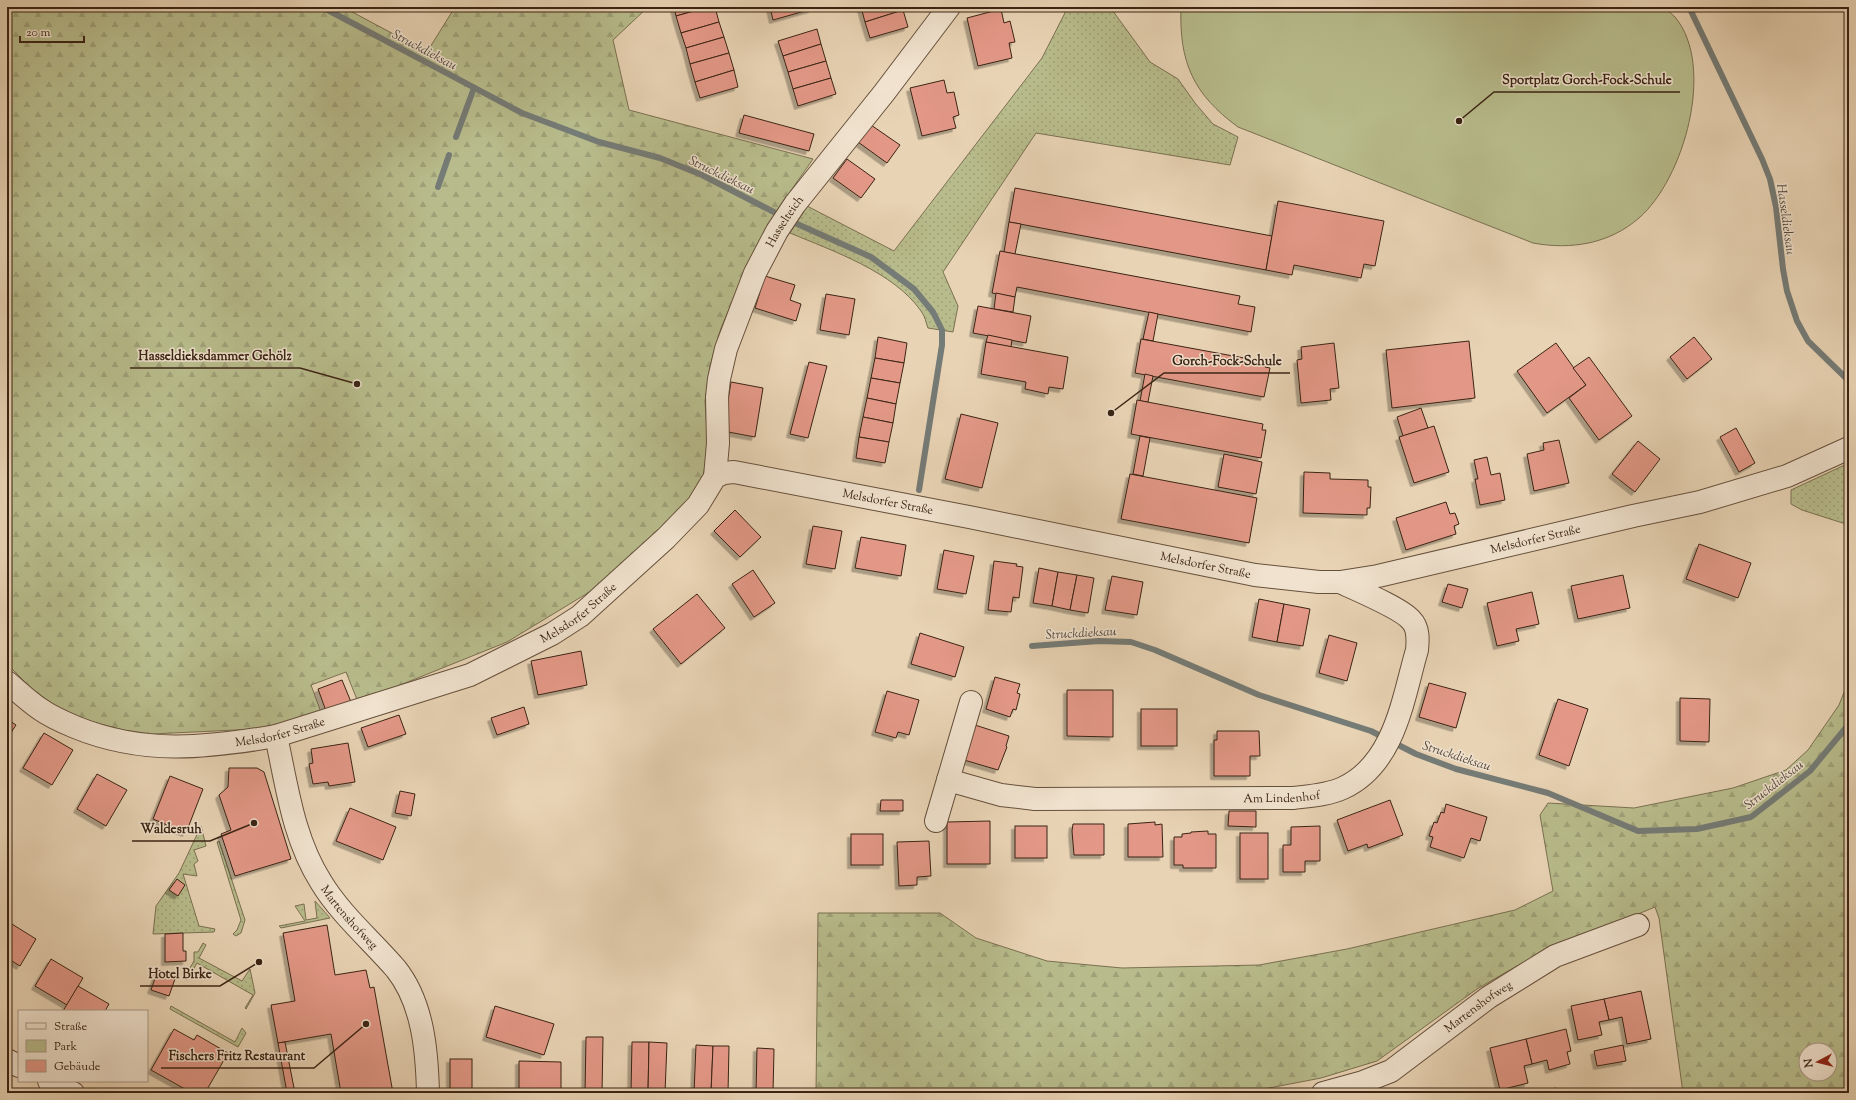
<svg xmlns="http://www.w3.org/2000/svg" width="1856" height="1100" font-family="'Sorts Mill Goudy',serif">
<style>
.grass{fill:url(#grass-dots);stroke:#7a7050}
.forest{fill:url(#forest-firs);stroke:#7a7050;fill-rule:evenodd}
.green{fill:#b8bc8c;stroke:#7a7050}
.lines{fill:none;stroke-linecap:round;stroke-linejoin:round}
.stream{stroke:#757b76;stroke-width:6}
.building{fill:#e39887;stroke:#3b2414;filter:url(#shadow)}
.minor-casing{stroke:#66503c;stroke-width:24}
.tertiary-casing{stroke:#66503c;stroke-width:24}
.minor{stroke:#f0e2ce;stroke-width:22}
.tertiary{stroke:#f0e2ce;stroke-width:22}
.labels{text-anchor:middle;stroke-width:3;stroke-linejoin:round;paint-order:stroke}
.street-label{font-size:12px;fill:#3b2414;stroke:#f0e2ce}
.water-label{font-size:13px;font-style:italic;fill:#53483d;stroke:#f0e2ce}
.leader{fill:none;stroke:#3b2414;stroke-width:1.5}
.callout-dot{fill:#3b2414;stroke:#f0e2ce;stroke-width:1.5}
.callout-label{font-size:13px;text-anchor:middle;font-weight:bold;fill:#3b2414;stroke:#f0e2ce;stroke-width:3;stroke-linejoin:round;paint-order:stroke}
</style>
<defs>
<pattern id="grass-dots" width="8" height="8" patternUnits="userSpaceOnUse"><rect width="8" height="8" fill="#b8bc8c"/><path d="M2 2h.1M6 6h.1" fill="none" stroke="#9fa178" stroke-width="1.8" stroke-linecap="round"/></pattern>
<pattern id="forest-firs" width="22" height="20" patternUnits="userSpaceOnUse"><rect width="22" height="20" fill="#b8bc8c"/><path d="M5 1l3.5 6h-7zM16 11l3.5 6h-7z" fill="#9fa178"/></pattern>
<filter id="shadow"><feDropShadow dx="-3.5" dy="3.5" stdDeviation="0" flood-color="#0004"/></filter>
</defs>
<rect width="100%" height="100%" fill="#e8d3b4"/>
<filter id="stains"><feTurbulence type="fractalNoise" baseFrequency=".005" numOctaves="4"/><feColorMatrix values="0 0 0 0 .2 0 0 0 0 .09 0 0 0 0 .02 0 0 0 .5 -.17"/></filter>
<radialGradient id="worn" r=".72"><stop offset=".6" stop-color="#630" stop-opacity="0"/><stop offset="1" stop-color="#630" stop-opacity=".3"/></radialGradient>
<g class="grass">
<path d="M1068,7H1110L1150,62L1178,79L1195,103L1213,124L1238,137L1230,165L1036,133L943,272L958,306L953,332L928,328C926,323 925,316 921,311C894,272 833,251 790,233L807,206L894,251L1042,58Z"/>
<polygon points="1849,463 1849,525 1802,510 1791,504 1791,490"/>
<polygon points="201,826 206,846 194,850 198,861 194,864 197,876 183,874 199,926 215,929 214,932 153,934 156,906 179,873"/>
<polygon points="219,841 245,920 241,933 236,936 233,934 237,930 241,920 217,842"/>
<polygon points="315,901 330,918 281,928 279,926 305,921 295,906 304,904 306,920 317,918"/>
<polygon points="203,943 206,945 199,958 242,981 250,969 255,993 246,1009 245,1008 253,995 197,963 187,980 184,978 194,961 194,952 198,952"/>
<polygon points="171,1006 235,1042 242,1028 246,1033 238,1047 170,1009"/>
</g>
<g class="forest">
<polygon points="7,7 343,7 427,52 455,7 648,7 613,40 629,110 813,159 792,189 767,229 748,265 721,328 710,366 705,401 708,447 703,477 690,497 660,534 591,591 507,642 358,702 346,672 311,685 322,715 277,728 152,734 124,730 93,722 61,710 32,689 7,664"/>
<path d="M1849,680V1093H1683L1659,918L1655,907L1527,960L1477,989L1377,1061L1321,1078L1264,1089L1213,1093H816L818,913H940L976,938L1047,961L1122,968L1259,965L1347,949L1515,910L1553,891L1540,815L1548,803L1634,808L1733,788L1786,770L1808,750L1839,705ZM1806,1050H1830V1074H1806Z"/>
</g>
<path class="green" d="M1181,7H1663C1666,10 1671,13 1675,17C1716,66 1684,179 1639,218C1609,244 1571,250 1533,243L1238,127C1193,94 1179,62 1181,7Z"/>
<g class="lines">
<g class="stream">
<polyline points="322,7 522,113 599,142 660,158 702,175 795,223 871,257 914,289 933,312 942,330 942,345 919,490"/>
<polyline points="1689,7 1762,159 1770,179 1776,207 1783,269 1787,291 1797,321 1808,341 1849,381"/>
<polyline points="456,137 474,88"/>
<polyline points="438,187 449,155"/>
<polyline points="1032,646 1099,641 1131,642 1155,650 1259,695 1371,731 1416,754 1456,769 1548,793 1638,831 1697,829 1751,817 1810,771 1849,724"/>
</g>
</g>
<g class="building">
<polygon points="674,7 708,7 676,16"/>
<polygon points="708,7 715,7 719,22 681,33 676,16"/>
<polygon points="770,7 811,7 812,9 773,20"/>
<polygon points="861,7 902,7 903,10 865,22"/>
<polygon points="1001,9 1004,23 1010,21 1015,42 1009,43 1012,58 978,66 967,18"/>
<polygon points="903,10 908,27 870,38 865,22"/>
<polygon points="719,22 724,37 686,48 681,33"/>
<polygon points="817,29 821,44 783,56 778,41"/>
<polygon points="724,37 729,53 690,64 686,48"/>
<polygon points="821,44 826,61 788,72 783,56"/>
<polygon points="729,53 734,70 695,82 690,64"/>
<polygon points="826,61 831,78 793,89 788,72"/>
<polygon points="734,70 738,87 700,98 695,82"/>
<polygon points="831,78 836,94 798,106 793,89"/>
<polygon points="944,80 947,93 954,92 959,115 953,117 956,128 922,136 910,88"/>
<polygon points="744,115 814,134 809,151 739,133"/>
<polygon points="871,125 900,145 887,163 858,142"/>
<polygon points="847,159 875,179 861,198 833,178"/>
<polygon points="1015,188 1272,236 1266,270 1009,222"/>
<polygon points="1278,201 1384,221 1375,266 1364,264 1361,278 1294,265 1292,275 1266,270"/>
<polygon points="1009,222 1021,224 1015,254 1004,252"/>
<polygon points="1000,251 1240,296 1238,304 1255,307 1251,332 1017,287 1015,297 992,293"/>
<polygon points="765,276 795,285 790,300 801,304 796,321 755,308"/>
<polygon points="996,293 1015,297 1013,312 994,309"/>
<polygon points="826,294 855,299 849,335 820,330"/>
<polygon points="978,306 1031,316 1026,343 973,333"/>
<polygon points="1149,312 1158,314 1153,341 1143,339"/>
<polygon points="988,335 1012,340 1011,347 986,342"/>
<polygon points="878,337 907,343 904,363 875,358"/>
<polygon points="1694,337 1712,359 1687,379 1670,357"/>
<polygon points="1141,339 1266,362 1265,367 1270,368 1264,397 1135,373"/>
<polygon points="1469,341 1475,398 1392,408 1386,350"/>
<polygon points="986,342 1068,357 1063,389 1049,387 1048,394 1025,389 1026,382 981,374"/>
<polygon points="1334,343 1339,388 1330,389 1331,400 1301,403 1297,360 1302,359 1301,347"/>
<polygon points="1556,343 1586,385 1547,413 1517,371"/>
<polygon points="1589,357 1632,416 1599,440 1569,398 1586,385 1573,368"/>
<polygon points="875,358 904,363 900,383 871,378"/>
<polygon points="809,362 827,366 808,438 790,434"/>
<polygon points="1145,374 1153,376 1148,402 1140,401"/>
<polygon points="871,378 900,383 896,404 867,398"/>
<polygon points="731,382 763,388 755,437 723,431"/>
<polygon points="867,398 896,404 893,423 863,417"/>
<polygon points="1137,400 1263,424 1262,430 1266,430 1261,458 1131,434"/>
<polygon points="1421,408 1428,428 1403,436 1397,417"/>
<polygon points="961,414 998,423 982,488 945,479"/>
<polygon points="863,417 893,423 889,442 859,437"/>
<polygon points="1434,426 1449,472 1414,483 1399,437"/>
<polygon points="1736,428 1755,463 1739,472 1720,437"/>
<polygon points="1140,436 1150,438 1143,476 1133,474"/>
<polygon points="859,437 889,442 885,463 856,458"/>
<polygon points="1559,440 1569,483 1534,491 1527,454 1544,450 1543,443"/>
<polygon points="1638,441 1660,459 1635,492 1612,474"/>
<polygon points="1224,454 1262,462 1256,494 1218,487"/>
<polygon points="1487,457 1491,475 1500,473 1505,500 1480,505 1475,479 1478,479 1474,460"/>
<polygon points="1304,472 1330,473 1330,479 1368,480 1368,487 1371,487 1370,508 1367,508 1367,515 1303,513"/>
<polygon points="1130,474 1257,498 1249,543 1121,519"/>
<polygon points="1446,502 1450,514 1455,513 1459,524 1454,526 1456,534 1406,550 1396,518"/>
<polygon points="735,510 761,537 740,557 714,531"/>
<polygon points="813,526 842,531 835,569 806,564"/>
<polygon points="861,537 906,545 901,576 855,568"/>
<polygon points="1699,544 1751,563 1738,598 1686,579"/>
<polygon points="944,550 974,556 966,594 937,589"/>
<polygon points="994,561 1017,564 1016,566 1023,567 1019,598 1013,597 1011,612 988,610"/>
<polygon points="1039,568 1058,572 1052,606 1033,603"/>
<polygon points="753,570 775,603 754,617 732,584"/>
<polygon points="1058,572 1077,575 1070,610 1052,606"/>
<polygon points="1077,575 1094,578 1088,613 1070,610"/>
<polygon points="1623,575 1630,608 1578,619 1571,586"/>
<polygon points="1112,576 1143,582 1137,615 1105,610"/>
<polygon points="1448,584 1468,589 1462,608 1442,602"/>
<polygon points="1532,592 1539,624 1516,629 1519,641 1497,646 1487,603"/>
<polygon points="697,594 725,628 681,664 653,629"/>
<polygon points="1259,599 1284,604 1277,642 1252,637"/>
<polygon points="1284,604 1310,609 1303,646 1277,642"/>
<polygon points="920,633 964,647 955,677 911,664"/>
<polygon points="1329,635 1357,643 1347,681 1319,673"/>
<polygon points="581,651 587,685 538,695 531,661"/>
<polygon points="995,677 1020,684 1017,693 1020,694 1016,710 1013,709 1010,717 986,709"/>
<polygon points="342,680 351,702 326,711 318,689"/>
<polygon points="1429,683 1466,693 1456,728 1419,717"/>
<polygon points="1067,690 1113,690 1113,737 1067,736"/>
<polygon points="887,691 919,700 909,735 898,732 896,738 875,732"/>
<polygon points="1680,698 1710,699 1709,742 1680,741"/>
<polygon points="1558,699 1588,709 1569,766 1539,755"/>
<polygon points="524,707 529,724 497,735 491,718"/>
<rect x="1141" y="709" width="36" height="37"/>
<polygon points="399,715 406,734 368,747 361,728"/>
<polygon points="7,719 16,725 7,739"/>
<polygon points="975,725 1009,736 1006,746 1007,747 998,770 964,760"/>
<polygon points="1217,731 1259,731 1260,756 1250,756 1250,776 1214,776 1214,740 1217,740"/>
<polygon points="44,733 73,750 52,785 23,768"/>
<polygon points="348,743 355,782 329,786 328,782 313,784 309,764 313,763 311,749"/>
<polygon points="229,768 257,768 264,772 291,859 235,876 221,834 231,830 219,795 228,787"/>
<polygon points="97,774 127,790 106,826 77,809"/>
<polygon points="170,776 203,789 186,833 153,819"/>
<polygon points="400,791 415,794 411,816 395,813"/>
<polygon points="881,800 903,800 903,811 880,811"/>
<polygon points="1390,800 1403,835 1368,848 1367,844 1348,851 1337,820"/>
<polygon points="1446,804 1487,817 1480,841 1471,838 1464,858 1430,847 1433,837 1429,836 1434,822 1437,823 1441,812 1444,813"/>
<polygon points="350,808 396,827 383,860 336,841"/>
<polygon points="1229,811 1256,811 1256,827 1228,826"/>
<polygon points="990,821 990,864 947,864 947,822"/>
<polygon points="1155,822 1155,825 1162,824 1163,857 1128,857 1128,824"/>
<polygon points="1073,824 1104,824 1104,855 1074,855 1072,831"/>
<rect x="1015" y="826" width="32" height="32"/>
<polygon points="1320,826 1320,861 1305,861 1305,872 1283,872 1283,845 1291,845 1291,827"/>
<polygon points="1208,831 1208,834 1216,834 1216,868 1183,868 1183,865 1174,865 1174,837 1182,837 1182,834 1191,833 1191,832"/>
<rect x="1240" y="833" width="28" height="46"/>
<rect x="851" y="834" width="32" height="31"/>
<polygon points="929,841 931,876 917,877 917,885 899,886 897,842"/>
<polygon points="177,879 185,885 178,896 169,890"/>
<polygon points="7,921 36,939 20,966 7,958"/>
<polygon points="327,925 335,975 366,970 370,988 374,987 393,1093 341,1093 331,1034 278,1043 271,1005 295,1001 283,933"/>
<polygon points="183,933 183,951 186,951 186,961 165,962 165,934"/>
<polygon points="51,959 83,978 67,1005 35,986"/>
<polygon points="158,970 176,976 169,996 151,990"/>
<polygon points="78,986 109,1004 105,1011 63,1011"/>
<polygon points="1641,991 1651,1039 1627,1044 1622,1017 1609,1020 1604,999"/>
<polygon points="1604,999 1609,1020 1599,1022 1602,1035 1578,1040 1571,1006"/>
<polygon points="495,1006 554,1024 544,1055 486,1037"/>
<polygon points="174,1029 194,1040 197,1035 228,1053 205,1093 192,1093 151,1070"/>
<polygon points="1566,1029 1571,1051 1567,1052 1570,1064 1549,1070 1547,1060 1532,1064 1526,1039"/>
<polygon points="586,1037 603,1037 602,1093 585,1093"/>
<polygon points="1526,1039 1532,1064 1524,1066 1528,1083 1500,1090 1490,1048"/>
<polygon points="285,1042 295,1093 287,1093 278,1043"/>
<polygon points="632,1042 649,1042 648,1093 631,1093"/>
<polygon points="649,1042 667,1043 665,1093 648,1093"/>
<polygon points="696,1045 713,1046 711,1093 694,1093"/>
<polygon points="1623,1045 1626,1061 1597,1066 1594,1051"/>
<polygon points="713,1046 729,1046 728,1093 711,1093"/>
<polygon points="757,1048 774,1049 773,1093 756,1093"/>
<rect x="450" y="1059" width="22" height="32"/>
<polygon points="519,1061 561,1062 561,1093 519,1093"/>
<polygon points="1556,1088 1558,1093 1535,1093"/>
</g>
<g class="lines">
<defs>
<g id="minor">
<path id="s1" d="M715,477L718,443L717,397L719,379L726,349L755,273L777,231L795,204L884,93L949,7"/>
<path id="s2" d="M7,682C18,691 28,701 40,709C51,717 63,722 75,727C143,755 206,748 276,736L470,675L552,634L580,616L666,538L698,505L715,477L724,473L734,472L969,517L1255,575L1319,582H1340L1378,576L1633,516L1700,502L1787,476L1849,448"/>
<path id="s3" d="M276,736C287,786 293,838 321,882C341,915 371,940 396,969C423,1003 427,1051 428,1093"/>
<path id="s4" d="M948,780L1001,795L1035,799L1293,798C1310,796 1328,795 1343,788C1395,764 1403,698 1417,650C1418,640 1419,628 1411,620C1401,608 1357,590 1340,582"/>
<polyline points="936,821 971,702"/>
<path id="s5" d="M1323,1093L1363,1082L1391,1071L1489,997L1555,956L1638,925"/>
</g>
<g id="tertiary">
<polyline points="7,1060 19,1066"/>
<polyline points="49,1081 73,1093"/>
</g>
</defs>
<use href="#minor" class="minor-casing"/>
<use href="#tertiary" class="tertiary-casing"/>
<use href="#minor" class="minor"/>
<use href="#tertiary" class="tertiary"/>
</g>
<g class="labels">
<g class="street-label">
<text dy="4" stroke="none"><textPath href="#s1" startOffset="270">Hasselteich</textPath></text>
<text dy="4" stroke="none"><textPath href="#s2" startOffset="986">Melsdorfer Straße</textPath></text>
<text dy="4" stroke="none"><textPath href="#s2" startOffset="1646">Melsdorfer Straße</textPath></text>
<text dy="4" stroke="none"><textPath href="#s2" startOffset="1310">Melsdorfer Straße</textPath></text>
<text dy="4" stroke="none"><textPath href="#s2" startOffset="615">Melsdorfer Straße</textPath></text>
<text dy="4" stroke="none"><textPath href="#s2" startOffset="291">Melsdorfer Straße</textPath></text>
<text dy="4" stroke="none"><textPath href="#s4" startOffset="336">Am Lindenhof</textPath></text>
<text dy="4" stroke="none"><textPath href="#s3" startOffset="199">Martenshofweg</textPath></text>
<text dy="4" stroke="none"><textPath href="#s5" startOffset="180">Martenshofweg</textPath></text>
</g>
<g class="water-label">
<text transform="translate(425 49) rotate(28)" y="5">Struckdieksau</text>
<text transform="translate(722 174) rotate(26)" y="5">Struckdieksau</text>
<text transform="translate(1787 219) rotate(82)" y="5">Hasseldieksau</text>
<text transform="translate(1081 632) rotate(-3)" y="5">Struckdieksau</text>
<text transform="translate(1457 755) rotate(18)" y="5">Struckdieksau</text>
<text transform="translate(1773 784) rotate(-38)" y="5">Struckdieksau</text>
</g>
</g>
<path class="leader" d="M1459 121L1494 92H1680M357 384L300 368H130M1111 413L1164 373H1290M254 823L210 841H132M259 962L220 986H140M366 1024L314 1068H161"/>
<g class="callout-dot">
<circle cx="1459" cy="121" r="4"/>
<circle cx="357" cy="384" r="4"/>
<circle cx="1111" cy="413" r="4"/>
<circle cx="254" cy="823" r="4"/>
<circle cx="259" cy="962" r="4"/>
<circle cx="366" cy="1024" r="4"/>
</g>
<g class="callout-label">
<text x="1587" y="84">Sportplatz Gorch-Fock-Schule</text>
<text x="215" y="360">Hasseldieksdammer Gehölz</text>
<text x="1227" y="365">Gorch-Fock-Schule</text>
<text x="171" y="833">Waldesruh</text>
<text x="180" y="978">Hotel Birke</text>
<text x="237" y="1060">Fischers Fritz Restaurant</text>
</g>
<rect width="1856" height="1100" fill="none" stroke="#e8d3b4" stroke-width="24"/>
<rect x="8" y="8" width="1840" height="1084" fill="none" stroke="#3b2414" stroke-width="2"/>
<rect x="12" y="12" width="1832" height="1076" fill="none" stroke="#3b2414"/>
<rect x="18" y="1010" width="130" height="72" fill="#f0e2ce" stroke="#a89684"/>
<rect x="26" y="1023" width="20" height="6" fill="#f0e2ce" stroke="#a89684"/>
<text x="54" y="1030" font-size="12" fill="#3b2414">Straße</text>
<rect x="26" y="1040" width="20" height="12" fill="#b8bc8c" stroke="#a89684"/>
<text x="54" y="1050" font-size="12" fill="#3b2414">Park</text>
<rect x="26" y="1060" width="20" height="12" fill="#e39887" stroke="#a89684"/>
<text x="54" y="1070" font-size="12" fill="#3b2414">Gebäude</text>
<g transform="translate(1818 1062) rotate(263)"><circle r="19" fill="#f0e2ce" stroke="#a89684"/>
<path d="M0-3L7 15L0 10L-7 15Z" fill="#8f2418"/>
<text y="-6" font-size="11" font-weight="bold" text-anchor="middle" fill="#3b2414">N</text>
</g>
<path d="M20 36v6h64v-6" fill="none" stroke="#3b2414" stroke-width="2"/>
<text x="26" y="36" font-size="12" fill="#3b2414" stroke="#f0e2ce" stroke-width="3" paint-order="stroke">20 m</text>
<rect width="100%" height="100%" filter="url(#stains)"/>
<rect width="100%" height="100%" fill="url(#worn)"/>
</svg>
